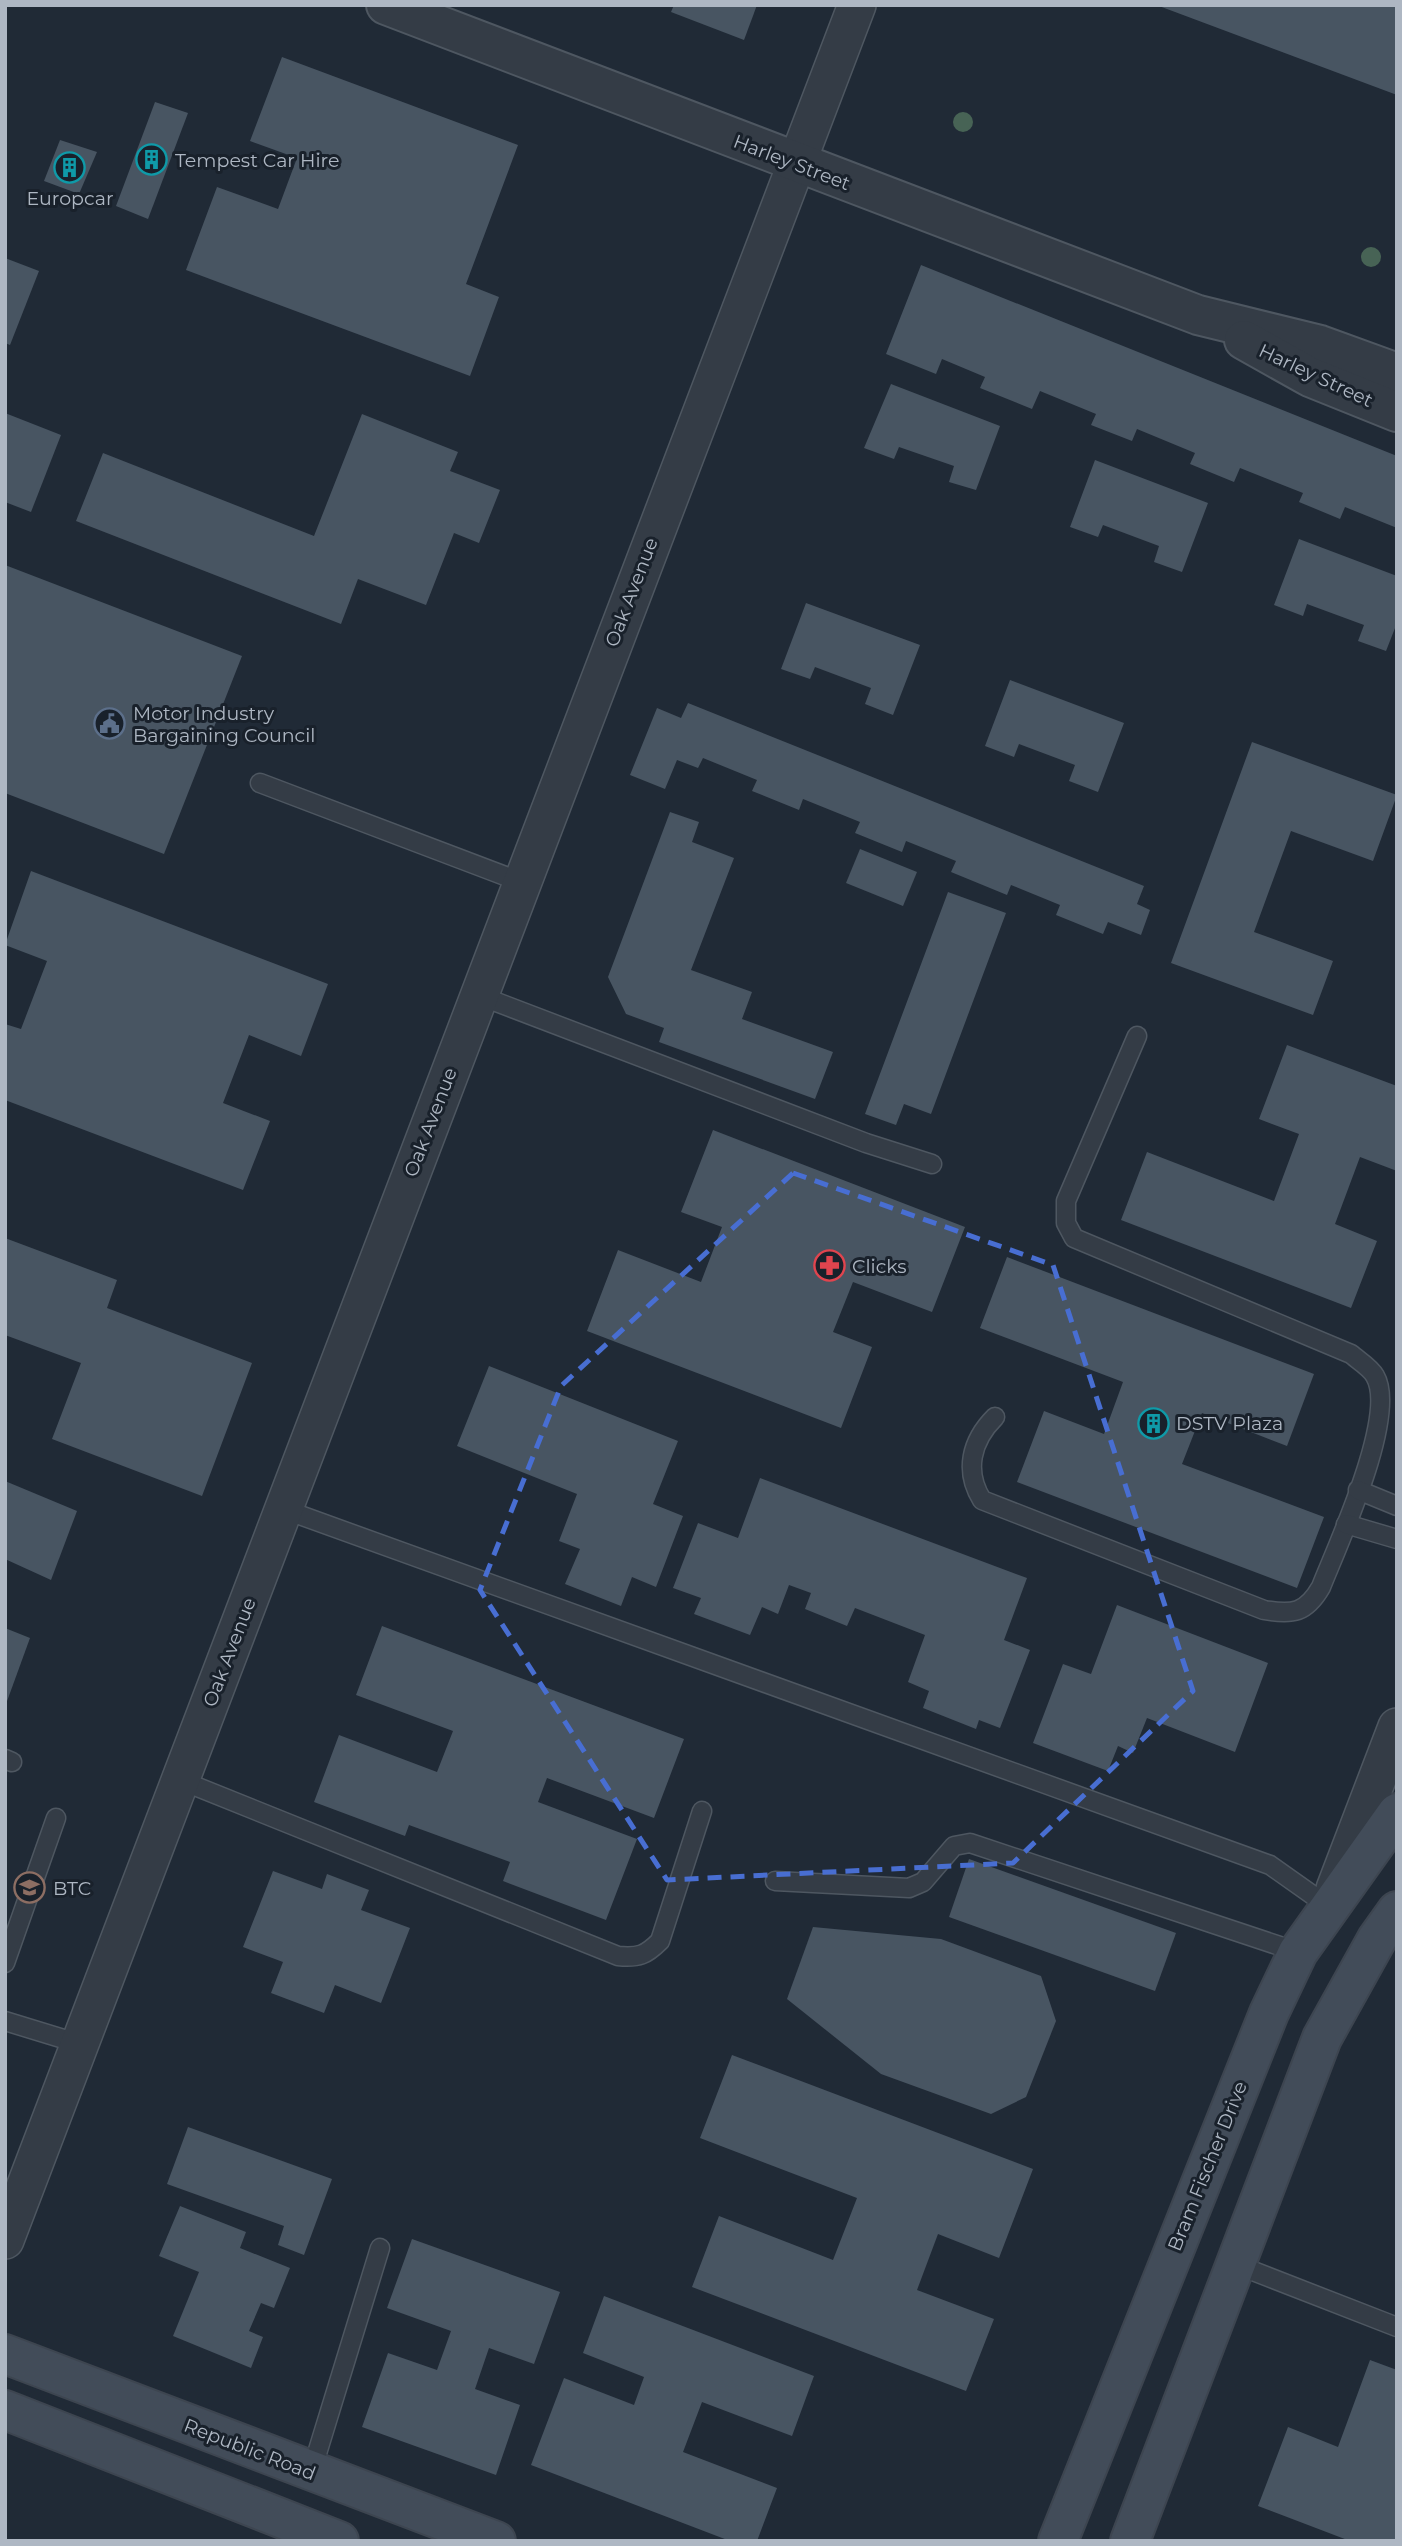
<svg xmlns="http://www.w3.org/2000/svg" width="1402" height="2546" font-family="Montserrat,sans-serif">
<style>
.building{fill:#485562}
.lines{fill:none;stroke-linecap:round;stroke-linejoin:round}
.service-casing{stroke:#4e5761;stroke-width:21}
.minor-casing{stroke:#4e5761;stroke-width:40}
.tertiary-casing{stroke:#4e5761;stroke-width:42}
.secondary-casing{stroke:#3d4550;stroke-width:42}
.service{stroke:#343c46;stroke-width:18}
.minor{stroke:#343c46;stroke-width:37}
.tertiary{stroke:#343c46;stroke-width:38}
.secondary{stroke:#424c59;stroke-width:38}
.tree{fill:#476355}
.marked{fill:none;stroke:#486ed2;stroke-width:5;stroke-dasharray:14 9;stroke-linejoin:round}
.labels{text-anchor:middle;stroke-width:6;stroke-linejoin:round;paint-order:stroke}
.poi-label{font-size:19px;fill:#aeb7c3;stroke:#19212b;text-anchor:start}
.street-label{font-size:19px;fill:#aeb7c3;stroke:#19212b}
</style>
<rect width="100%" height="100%" fill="#202a36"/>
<g class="building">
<polygon points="674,5 757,5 744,40 671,12"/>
<polygon points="1159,5 1397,5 1397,95 1159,6"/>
<polygon points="282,57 518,145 466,284 499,297 470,376 186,270 217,187 278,209 297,158 250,141"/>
<polygon points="155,102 188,113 148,219 116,206"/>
<polygon points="60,140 97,152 79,194 44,181"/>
<polygon points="5,258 39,271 10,345 5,343"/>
<polygon points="921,265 1397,456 1397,528 1345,507 1340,519 1299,502 1303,493 1240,468 1234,482 1190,464 1195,453 1137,429 1132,441 1091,425 1096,414 1040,391 1032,409 980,388 985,377 942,359 936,374 886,354"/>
<polygon points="891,384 1000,426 976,490 949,482 954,466 899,447 894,459 864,448"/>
<polygon points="5,413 61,435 31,512 5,502"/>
<polygon points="362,414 458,452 450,471 500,490 479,543 454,533 426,605 358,579 341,624 76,521 103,453 314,536"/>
<polygon points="1095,460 1208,503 1182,572 1154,562 1159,546 1103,525 1098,537 1070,527"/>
<polygon points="1299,539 1397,576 1397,623 1386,651 1358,641 1364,625 1307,604 1303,616 1274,605"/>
<polygon points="5,565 242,656 164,854 5,793"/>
<polygon points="806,603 920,645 893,715 865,704 871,688 815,667 810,679 781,669"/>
<polygon points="1010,680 1124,723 1098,792 1069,781 1075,765 1019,744 1014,757 985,746"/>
<polygon points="688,703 1144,886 1137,904 1150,910 1141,935 1108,922 1103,934 1056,915 1060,905 1011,885 1007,895 951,872 956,861 906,841 902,852 855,833 860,822 803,799 799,810 752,791 757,780 703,758 698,768 677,760 665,789 630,775 657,708 681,718"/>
<polygon points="1252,742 1397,795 1373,861 1291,831 1254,932 1333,961 1313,1015 1171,963"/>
<polygon points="670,812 699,822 692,842 734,858 691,970 752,992 742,1019 833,1052 815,1099 659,1042 664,1028 626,1014 608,977"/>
<polygon points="860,849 917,872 903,906 846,883"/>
<polygon points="31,871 328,984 301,1056 249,1035 223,1103 270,1121 243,1190 5,1100 5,1024 21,1029 47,961 5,945"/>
<polygon points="948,892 1006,913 931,1114 904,1104 896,1125 865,1114"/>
<polygon points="1287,1045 1397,1086 1397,1171 1360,1157 1335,1224 1377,1241 1351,1308 1121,1220 1147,1152 1274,1201 1299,1134 1259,1119"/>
<polygon points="713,1130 965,1227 932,1312 853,1282 833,1332 872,1347 841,1428 587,1331 618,1250 701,1282 722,1227 681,1212"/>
<polygon points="5,1238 117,1280 107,1308 252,1363 202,1496 52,1439 81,1363 5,1335"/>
<polygon points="1007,1257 1314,1374 1287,1446 1202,1413 1182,1464 1324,1517 1297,1588 1017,1482 1044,1411 1104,1434 1123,1382 980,1328"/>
<polygon points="489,1366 678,1441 653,1504 683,1516 656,1587 632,1577 621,1606 565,1584 580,1549 559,1541 577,1494 457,1446"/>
<polygon points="760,1478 1027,1578 1004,1640 1030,1650 1000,1728 979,1720 976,1729 923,1708 929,1691 908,1682 925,1635 855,1608 847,1626 805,1609 811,1593 789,1585 778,1614 762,1607 750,1635 694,1614 701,1598 673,1588 698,1523 738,1538"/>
<polygon points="5,1481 77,1511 51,1580 5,1559"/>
<polygon points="1117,1605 1268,1663 1235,1752 1147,1718 1133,1753 1118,1746 1108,1771 1033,1743 1063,1664 1091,1674"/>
<polygon points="382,1626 684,1739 654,1818 547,1778 538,1802 637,1839 606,1920 503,1881 510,1862 409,1825 405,1836 314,1802 339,1735 437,1772 453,1731 356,1695"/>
<polygon points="5,1628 30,1638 6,1704 5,1703"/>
<polygon points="969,1859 1176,1933 1155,1991 949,1917"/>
<polygon points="273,1871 322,1889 327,1874 369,1890 361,1910 410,1928 381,2003 335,1985 324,2013 271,1993 283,1962 243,1947"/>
<polygon points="813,1927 941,1939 1041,1976 1056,2021 1026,2097 991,2114 881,2074 787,1999"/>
<polygon points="732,2055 1033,2169 999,2258 938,2234 917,2290 994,2319 966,2391 692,2287 719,2216 833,2260 857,2198 700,2138"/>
<polygon points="188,2127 332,2179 304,2255 278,2245 284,2226 167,2184"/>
<polygon points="180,2206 246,2232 240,2248 290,2268 274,2308 261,2303 249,2331 263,2337 251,2368 173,2336 199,2272 159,2256"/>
<polygon points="412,2239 560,2292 534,2364 489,2348 475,2389 520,2405 496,2475 362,2427 388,2353 437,2370 451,2331 387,2308"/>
<polygon points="604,2296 814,2376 792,2436 702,2402 683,2452 777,2488 757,2541 730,2541 531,2465 564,2378 634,2405 644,2377 583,2353"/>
<polygon points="1370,2360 1397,2370 1397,2541 1350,2541 1258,2506 1288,2427 1338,2447"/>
</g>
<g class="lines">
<defs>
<g id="service">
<polyline points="260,783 521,882"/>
<polyline points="478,995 866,1143 932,1164"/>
<path d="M995,1417C971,1441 964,1471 982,1500L1264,1610C1293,1615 1306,1613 1321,1587C1338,1544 1398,1415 1375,1376C1371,1368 1358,1360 1351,1354L1074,1238L1066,1223V1201L1137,1036"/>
<polyline points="1358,1490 1397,1506"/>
<polyline points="283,1509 1270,1865 1328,1906"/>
<polyline points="1346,1524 1397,1539"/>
<polyline points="5,1759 12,1762"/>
<path d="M180,1780L618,1956C639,1958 646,1955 660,1941L702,1811"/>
<polyline points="775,1881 909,1888 923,1882 954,1846 970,1843 1298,1952"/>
<polyline points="5,1963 56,1818"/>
<polyline points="5,2021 80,2044"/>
<polyline points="1235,2264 1397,2327"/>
<polyline points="311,2473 380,2248"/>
</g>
<g id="minor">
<polyline points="1335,1889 1397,1727"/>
<polyline points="5,2240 857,5"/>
</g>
<g id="tertiary">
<polyline points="386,5 1198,315 1320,345 1397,373"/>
<polyline points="1244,340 1310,377 1397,412"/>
</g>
<g id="secondary">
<polyline points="5,2354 496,2541"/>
<polyline points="5,2410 339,2541"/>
<polyline points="1058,2541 1269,2013 1298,1952 1397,1813"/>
<polyline points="1130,2541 1322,2038 1377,1939 1397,1911"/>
</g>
</defs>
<use href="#service" class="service-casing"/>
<use href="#minor" class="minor-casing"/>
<use href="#tertiary" class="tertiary-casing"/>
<use href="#secondary" class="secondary-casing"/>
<use href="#service" class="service"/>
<use href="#minor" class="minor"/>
<use href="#tertiary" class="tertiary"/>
<use href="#secondary" class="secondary"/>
</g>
<g class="tree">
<circle cx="963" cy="122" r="10"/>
<circle cx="1371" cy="257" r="10"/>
</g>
<path class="marked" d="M793,1173L1053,1265L1193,1691L1013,1863L667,1880L480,1590L561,1386Z"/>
<defs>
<symbol id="building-ring" viewBox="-11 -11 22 22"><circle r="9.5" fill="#19212b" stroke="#0f9aa8" stroke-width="1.5"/><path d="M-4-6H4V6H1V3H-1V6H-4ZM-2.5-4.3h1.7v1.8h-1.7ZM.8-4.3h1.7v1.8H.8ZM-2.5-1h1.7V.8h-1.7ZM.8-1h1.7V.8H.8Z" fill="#0f9aa8"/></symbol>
<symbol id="civic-ring" viewBox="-11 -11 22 22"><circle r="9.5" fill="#19212b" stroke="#5c6f8a" stroke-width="1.5"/><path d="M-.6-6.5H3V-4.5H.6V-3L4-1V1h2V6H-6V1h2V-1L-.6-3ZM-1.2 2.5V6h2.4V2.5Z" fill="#5c6f8a"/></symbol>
<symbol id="pharmacy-ring" viewBox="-11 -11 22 22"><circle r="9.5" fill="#19212b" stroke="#e0444e" stroke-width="1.5"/><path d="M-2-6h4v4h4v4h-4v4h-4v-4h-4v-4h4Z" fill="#e0444e"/></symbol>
<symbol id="university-ring" viewBox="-11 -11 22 22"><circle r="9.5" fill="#19212b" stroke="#8d6e63" stroke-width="1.5"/><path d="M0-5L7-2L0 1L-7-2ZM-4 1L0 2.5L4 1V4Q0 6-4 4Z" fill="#8d6e63"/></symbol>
</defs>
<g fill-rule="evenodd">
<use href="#building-ring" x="134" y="142" width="35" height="35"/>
<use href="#building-ring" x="52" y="150" width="35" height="35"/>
<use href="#civic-ring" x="92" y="706" width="35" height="35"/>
<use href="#pharmacy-ring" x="812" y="1248" width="35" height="35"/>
<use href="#building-ring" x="1136" y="1406" width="35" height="35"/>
<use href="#university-ring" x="12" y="1870" width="35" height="35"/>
</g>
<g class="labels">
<g class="poi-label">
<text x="175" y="167">Tempest Car Hire</text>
<text x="70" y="205" text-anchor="middle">Europcar</text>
<text x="133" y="720">Motor Industry<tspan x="133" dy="22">Bargaining Council</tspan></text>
<text x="852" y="1273">Clicks</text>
<text x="1176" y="1430">DSTV Plaza</text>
<text x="53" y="1895">BTC</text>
</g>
<g class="street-label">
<text transform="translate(792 162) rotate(21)" y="7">Harley Street</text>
<text transform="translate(1316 375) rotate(25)" y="7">Harley Street</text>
<text transform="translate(631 592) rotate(-69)" y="7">Oak Avenue</text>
<text transform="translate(430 1122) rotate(-69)" y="7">Oak Avenue</text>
<text transform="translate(229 1652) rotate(-69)" y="7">Oak Avenue</text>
<text transform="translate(1207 2166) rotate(-68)" y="7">Bram Fischer Drive</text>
<text transform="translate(250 2449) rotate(21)" y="7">Republic Road</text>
</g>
</g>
<rect width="1402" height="2546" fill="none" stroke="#aeb7c3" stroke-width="14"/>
</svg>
